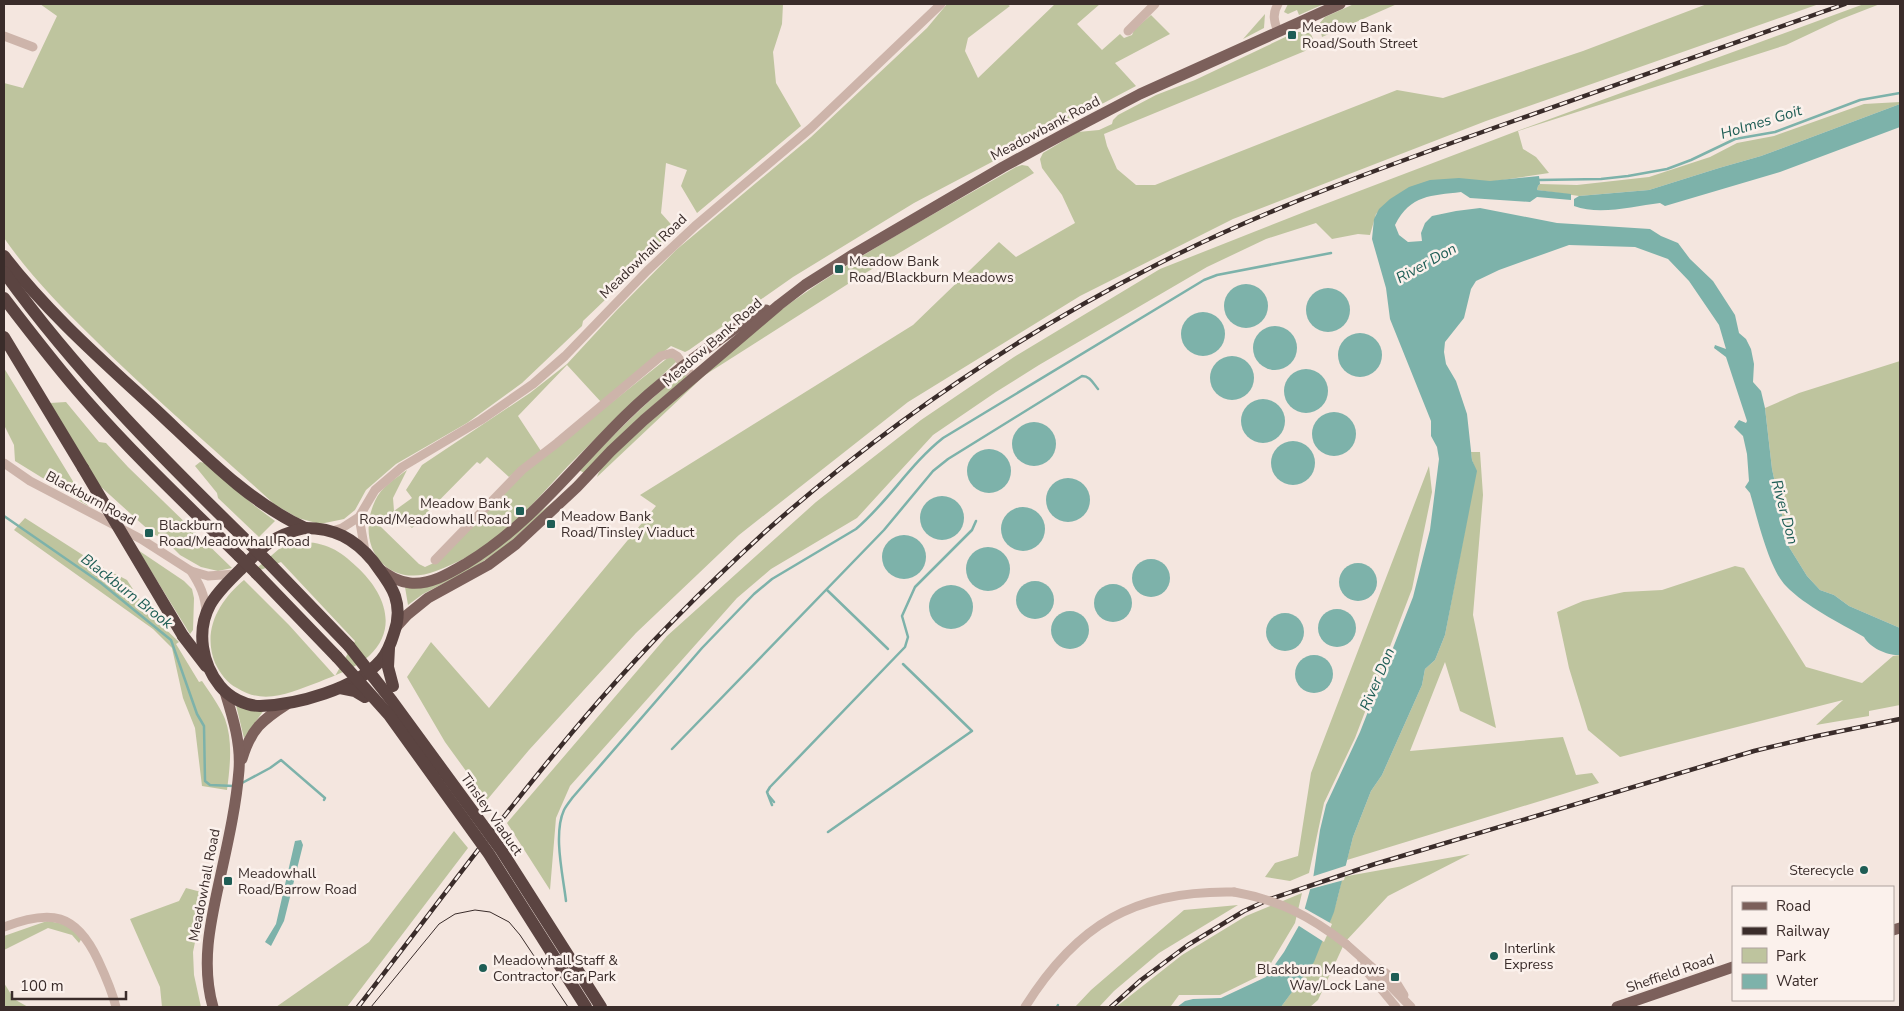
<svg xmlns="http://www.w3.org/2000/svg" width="1904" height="1011" font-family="'Nunito Sans',sans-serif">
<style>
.green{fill:#bec49e}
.water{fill:#7db2aa}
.pier{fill:#f4e6df}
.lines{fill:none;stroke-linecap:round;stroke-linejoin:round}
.stream{stroke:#7db2aa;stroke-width:2.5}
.minor{stroke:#cdb4aa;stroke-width:9}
.major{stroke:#7c605b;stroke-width:11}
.highway{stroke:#5b4441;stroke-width:12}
.tram{stroke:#3a2c2a;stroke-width:1}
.rail-casing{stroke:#3a2c2a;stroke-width:4.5}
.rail{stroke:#fbf1ec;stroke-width:2.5;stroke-dasharray:8;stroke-linecap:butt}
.minor-bridge{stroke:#cdb4aa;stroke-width:9}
.highway-bridge{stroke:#5b4441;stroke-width:12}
.poi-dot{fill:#1e5d55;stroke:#fbf1ec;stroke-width:2}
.labels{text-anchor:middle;stroke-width:5;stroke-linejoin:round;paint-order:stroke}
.poi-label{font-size:14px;fill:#3a2c2a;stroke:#fbf1ec;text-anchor:start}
.street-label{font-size:14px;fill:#3a2c2a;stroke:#fbf1ec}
.water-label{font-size:15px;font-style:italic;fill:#1e5d55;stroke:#fbf1ec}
</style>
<rect width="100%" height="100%" fill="#f4e6df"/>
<g class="green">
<path d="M40,4H783L782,24L773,52L776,83L801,126L697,213L681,186L687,170L666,163L661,213L677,231L583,321L582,326L522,383L467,423L396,464L366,490L355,510L344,519L320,524L298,518L274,504C213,448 150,395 92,337C60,306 29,274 4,238V83L23,88L57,16Z"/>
<path d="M947,4H1007L1010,6L968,38L965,51L978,78L1055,4H1100L1077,24L1102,50L1120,34L1124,38L1132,35L1134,30L1151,15L1170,34L1115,63L1136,86L914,203L793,277L689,350L685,352L671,346L601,402L567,365L518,416L541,451L509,477L487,457L480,464L477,462L412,528L394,512L380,526L419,564L425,567L438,561L513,481L670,356L677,361C645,392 612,422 581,453C554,479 530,510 501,534C482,550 458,563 436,571C387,590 354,546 375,501C381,487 395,479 407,470L393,498L394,511L412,498L406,490L422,465L530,393L567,364L616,311L676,250L811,137L927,28Z"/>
<polygon points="1288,4 1324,4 1299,15 1297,10 1288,14 1284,12"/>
<polygon points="1354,4 1397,4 1322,37 1319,24 1325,17"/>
<polygon points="1707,4 1819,4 1486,121 1233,219 1080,296 908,402 739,535 636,633 529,750 487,800 445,742 407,677 431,642 489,708 656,506 640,495 913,325 999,242 1016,257 1075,223 1062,195 1042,168 1040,159 1043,153 1078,132 1099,130 1112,124 1113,120 1118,115 1156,95 1195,80 1296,32 1310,32 1314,41 1305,51 1104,134 1107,146 1117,169 1136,185 1155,185 1397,90 1443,98 1583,51"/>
<polygon points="1864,4 1880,4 1839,20 1786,45 1518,131 1523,149 1536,157 1549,173 1396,196 1376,214 1370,235 1358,234 1332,239 1316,223 1266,239 1207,267 1039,365 996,392 933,435 857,518 771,569 737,598 570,786 556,818 550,890 507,823 667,636 816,502 921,420 1014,357 1160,269 1312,209 1517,131"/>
<polygon points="1265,14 1264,28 1243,39"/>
<polygon points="1900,102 1900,104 1761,156 1719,168 1649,190 1579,196 1537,190 1538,186 1540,184 1577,185 1649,177 1710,157 1737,143 1774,136 1864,104"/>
<path d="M1022,165L1028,166L1034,173L862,275L705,375L597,477C602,459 650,420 666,407C701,377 734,346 770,318C847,260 933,215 1016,167Z"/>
<polygon points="1900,361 1900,628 1849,606 1834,595 1820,590 1807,576 1789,547 1772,469 1765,408 1799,393"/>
<polygon points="4,368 88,506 15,461 14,445 4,425"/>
<path d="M684,372L687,376L685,379C648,408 615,439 584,473L579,470C613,436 646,401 684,372Z"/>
<polygon points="66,402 99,442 106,443 128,467 232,568 218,571 201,567 180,555 164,539 153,534 100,486 50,403"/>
<polygon points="1471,452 1480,452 1483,495 1473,615 1496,728 1460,711 1445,662 1410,751 1563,737 1576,775 1592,773 1599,783 1347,860 1353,837 1371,791 1382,775 1422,685 1425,669 1435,660 1445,635 1476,471 1472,460"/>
<polygon points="200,462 205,463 255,506 275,521 259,537 218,498 217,493 195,466"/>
<polygon points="1429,466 1432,492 1412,589 1355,738 1324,803 1309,873 1290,881 1265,877 1275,863 1298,856 1311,773"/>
<polygon points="570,489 502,549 473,568 423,594 408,605 405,587 423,587 535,516"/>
<path d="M25,518L100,566L127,580L143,605L157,621L179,642L176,644L199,682L202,681C210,693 219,705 225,719C233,741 230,767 227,790L202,786L195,728L183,698L172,648L153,629L14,530Z"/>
<path d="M297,542C323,541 339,549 357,567C383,591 400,627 369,656C356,668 336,675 319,682C291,692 265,706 237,688C227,683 220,673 215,663C202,630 219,601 244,580L289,625L335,676L355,641L281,562L250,574L279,549Z"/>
<polygon points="138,550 184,581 192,589 194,598 193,630 190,634"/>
<polygon points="1735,566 1744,568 1806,667 1862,683 1893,656 1900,655 1900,705 1869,711 1869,716 1816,725 1843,700 1620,757 1588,730 1569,668 1557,612 1583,601 1624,592 1662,590"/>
<polygon points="236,705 264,710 244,738"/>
<polygon points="454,831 468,848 347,1007 276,1007 369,942"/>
<path d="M1470,854L1388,896L1345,942L1318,1000L1310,1007H1281C1310,969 1334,925 1342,877Z"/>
<polygon points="186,888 205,893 193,952 194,975 201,1007 162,1007 160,987 130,919 179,901"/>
<polygon points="1302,893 1295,923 1265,973 1220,995 1179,995 1171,1006 1116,1007 1182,955 1246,916"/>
<polygon points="1238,905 1159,953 1114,991 1099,1007 1075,1007 1091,990 1184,910"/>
<polygon points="47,921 65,924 82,938 79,943 72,935 48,928 4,950 4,936"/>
<polygon points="4,983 14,999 28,1007 4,1007"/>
</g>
<g class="water">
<path d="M1900,104V127L1780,172L1665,206L1660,203C1633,206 1600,216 1574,206V199L1579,196L1649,190L1719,168L1761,156Z"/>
<path d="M1539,176L1540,184L1538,186L1537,190L1571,194V200L1537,197L1530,202L1470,198L1461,192C1431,196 1411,194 1395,225L1399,235L1408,242L1422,241L1421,233L1425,223L1432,216L1456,211L1480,208L1557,223L1650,229L1661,236L1678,243L1690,259L1713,281L1735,315L1739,333L1746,339L1751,349L1754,364L1753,382L1761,391L1765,408L1772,469L1789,547L1807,576L1820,590L1834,595L1849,606L1900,628V655C1888,656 1870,648 1864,637C1840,623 1805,606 1786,586C1769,569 1757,517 1750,493L1745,487L1749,481L1747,454L1743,436L1734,427L1739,420L1746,423L1747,421L1726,357L1714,348L1715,345L1726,349L1719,325L1689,281L1668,259L1635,247L1569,245L1499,270L1476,281L1471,289L1464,318L1445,342L1444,352L1446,364L1456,381L1467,414L1472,460L1477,471L1445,635L1435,660L1425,669L1422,685L1382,775L1371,791L1353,837L1334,912L1314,962L1281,1007H1177L1185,1001L1193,999L1221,998L1266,977L1284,952L1301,922L1313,879L1320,830L1326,805L1360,732L1413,597L1430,530L1439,459L1437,447L1431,436V421L1390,319L1386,288L1372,239L1374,219L1379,209L1390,199L1409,187L1430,180L1459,178L1490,181Z"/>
<circle cx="1246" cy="306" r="22"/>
<circle cx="1328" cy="310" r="22"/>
<circle cx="1203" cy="334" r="22"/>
<circle cx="1275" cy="348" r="22"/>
<circle cx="1360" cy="355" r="22"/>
<circle cx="1232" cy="378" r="22"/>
<circle cx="1306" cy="391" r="22"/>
<circle cx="1263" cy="421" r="22"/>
<circle cx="1334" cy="434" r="22"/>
<circle cx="1034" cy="444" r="22"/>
<circle cx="1293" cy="463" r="22"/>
<circle cx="989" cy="471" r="22"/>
<circle cx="1068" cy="500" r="22"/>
<circle cx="942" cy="518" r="22"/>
<circle cx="1023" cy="529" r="22"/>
<circle cx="904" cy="557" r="22"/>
<circle cx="988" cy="569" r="22"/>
<circle cx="1151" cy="578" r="19"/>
<circle cx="1358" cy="582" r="19"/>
<circle cx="1035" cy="600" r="19"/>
<circle cx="1113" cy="603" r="19"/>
<circle cx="951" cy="607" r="22"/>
<circle cx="1337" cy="628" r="19"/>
<circle cx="1070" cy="630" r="19"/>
<circle cx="1285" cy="632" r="19"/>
<circle cx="1314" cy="674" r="19"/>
<polygon points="301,840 303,845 284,921 271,946 265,942 276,924 295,841"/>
</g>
<g class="pier">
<polygon points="1348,865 1344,880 1307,890 1311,877"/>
<polygon points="1302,907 1332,924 1324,942 1296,924"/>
</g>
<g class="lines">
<g class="stream">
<polyline points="1539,180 1601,179 1628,176 1667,169 1691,160 1735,139 1775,132 1860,100 1900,93"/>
<polyline points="4,516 101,583 171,640 197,714 204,726 205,781 210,785 234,786"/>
<polyline points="827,590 888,649"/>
<path d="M672,749L884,530L933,471L948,459L1082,376C1090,376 1093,383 1098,389"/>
<polyline points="242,783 270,768 281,760 325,798 324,800"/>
<polyline points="769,796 774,802"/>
<polyline points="772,805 767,792 770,787 905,647 908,637 902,616 915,587 972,530 976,521"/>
<polyline points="828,832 972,731 903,664"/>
<path d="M566,901C563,875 553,834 564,810C566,806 570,801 573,797L702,648L754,594L772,579L856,529C888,502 910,464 943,438L1204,280L1217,275L1331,253"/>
<polyline points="1057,1007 1058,1005"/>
</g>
<g class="minor">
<path d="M1278,4C1272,14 1274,21 1278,32"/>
<polyline points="1128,31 1155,4"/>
<polyline points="4,36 33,47"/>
<polyline points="4,463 30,481 141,539 191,571 208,576 236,574"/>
<polyline points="359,517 365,551"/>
<polyline points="332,531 342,528 359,517 375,490 402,467 481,420 533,384 565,356 647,271 695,226 811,128 941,4"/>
<polyline points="435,560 522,470 557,443 661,356 672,353 677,356 694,379"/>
<path d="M191,571C200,585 205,595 206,612"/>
<path d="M4,927C51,909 76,913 98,960C105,975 112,991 116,1007"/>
<polyline points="1346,944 1373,968 1411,1007"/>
<polyline points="1362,961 1368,973 1396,1007"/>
<polyline points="1381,969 1396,982 1404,995"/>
<path d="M1025,1007C1077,924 1135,890 1234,892"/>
</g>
<g class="major">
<path d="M379,569C390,576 398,582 410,583C431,585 450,573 467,563C531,524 573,467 625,416C663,378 708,348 751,317L766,310"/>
<polyline points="396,627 407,615 428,598 488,565 516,544 577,487 611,451 644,420 779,305 805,285 854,254 1003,167 1075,128 1140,94 1340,4"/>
<path d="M242,759C251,729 262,720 287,704"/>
<polyline points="1893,930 1900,928"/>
<path d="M213,1007C201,965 210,924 219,883C227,846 236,808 239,770C241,743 233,718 225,692"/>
<polyline points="1617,1007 1733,967"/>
</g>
<g class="highway">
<path d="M4,256C48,313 103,361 156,410C202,453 247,501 305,528"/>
<path d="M4,272C76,372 163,459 251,545"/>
<path d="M4,298C30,332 56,366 85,399C133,454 187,505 239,556"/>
<polyline points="4,337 83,468"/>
<path d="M305,528C334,528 354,538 373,561C381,572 391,584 395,596C399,608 398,622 394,633C391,643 388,652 381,660C356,689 296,705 260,706C245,706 229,697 220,686C202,664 196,631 210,605C217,592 230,580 240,570C262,547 273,535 305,528Z"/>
<polyline points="267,561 349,646"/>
<polyline points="256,573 337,657"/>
<polyline points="183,636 206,666"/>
<polyline points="389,648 388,667 393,686"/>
<polyline points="340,688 355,691 365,697"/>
</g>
<polyline class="tram" points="371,1007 439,924 455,914 475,910 490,912 509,922 520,935 568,1007"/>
<defs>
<g id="rail">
<path d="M358,1007C437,905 513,800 598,702C650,642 707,585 766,531C883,427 1015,337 1154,266C1267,208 1386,166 1505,124C1618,84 1731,44 1845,4"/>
<polyline points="1111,1007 1141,980 1188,945 1244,911 1270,899 1375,864 1754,751 1817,736 1900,719"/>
</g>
</defs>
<use href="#rail" class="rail-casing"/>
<use href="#rail" class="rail"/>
<path class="minor-bridge" d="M1234,892C1279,900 1310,916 1346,944"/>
<g class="highway-bridge">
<polyline points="83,468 183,636"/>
<polyline points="251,545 267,561"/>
<polyline points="239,556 256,573"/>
<polyline points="349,646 392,701 501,850 601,1007"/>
<polyline points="337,657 389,715 489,854 586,1007"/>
</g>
</g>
<g class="poi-dot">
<rect x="1287" y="30" width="10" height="10" rx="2.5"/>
<rect x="834" y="264" width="10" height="10" rx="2.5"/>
<rect x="515" y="506" width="10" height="10" rx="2.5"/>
<rect x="546" y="519" width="10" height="10" rx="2.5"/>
<rect x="144" y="528" width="10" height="10" rx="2.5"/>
<circle cx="1864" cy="870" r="5"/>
<rect x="223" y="876" width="10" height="10" rx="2.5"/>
<circle cx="1494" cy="956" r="5"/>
<circle cx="483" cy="968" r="5"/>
<rect x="1390" y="972" width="10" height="10" rx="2.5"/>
</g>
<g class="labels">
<g class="poi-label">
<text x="1302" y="32">Meadow Bank<tspan x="1302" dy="16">Road/South Street</tspan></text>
<text x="849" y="266">Meadow Bank<tspan x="849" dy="16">Road/Blackburn Meadows</tspan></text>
<text x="510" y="508" text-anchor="end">Meadow Bank<tspan x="510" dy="16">Road/Meadowhall Road</tspan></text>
<text x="561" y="521">Meadow Bank<tspan x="561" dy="16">Road/Tinsley Viaduct</tspan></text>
<text x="159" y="530">Blackburn<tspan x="159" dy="16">Road/Meadowhall Road</tspan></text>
<text x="1854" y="875" text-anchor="end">Sterecycle</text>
<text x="238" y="878">Meadowhall<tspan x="238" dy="16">Road/Barrow Road</tspan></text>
<text x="1504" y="953">Interlink<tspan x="1504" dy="16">Express</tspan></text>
<text x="493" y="965">Meadowhall Staff &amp;<tspan x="493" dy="16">Contractor Car Park</tspan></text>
<text x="1385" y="974" text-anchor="end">Blackburn Meadows<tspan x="1385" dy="16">Way/Lock Lane</tspan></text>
</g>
<g class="street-label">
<text transform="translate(1045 128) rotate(-28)" y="5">Meadowbank Road</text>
<text transform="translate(643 256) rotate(-44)" y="5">Meadowhall Road</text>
<text transform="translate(712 342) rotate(-41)" y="5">Meadow Bank Road</text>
<text transform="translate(91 498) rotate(28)" y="5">Blackburn Road</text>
<text transform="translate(492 814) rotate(55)" y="5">Tinsley Viaduct</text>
<text transform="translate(204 885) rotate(-79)" y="5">Meadowhall Road</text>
<text transform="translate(1670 973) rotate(-19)" y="5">Sheffield Road</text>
</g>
<g class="water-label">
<text transform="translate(1761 122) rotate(-17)" y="5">Holmes Goit</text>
<text transform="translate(1426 263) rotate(-29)" y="5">River Don</text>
<text transform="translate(1785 512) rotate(75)" y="5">River Don</text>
<text transform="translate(127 591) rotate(38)" y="5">Blackburn Brook</text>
<text transform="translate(1377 679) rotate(-67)" y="5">River Don</text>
</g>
</g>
<rect width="1904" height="1011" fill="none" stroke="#3a2c2a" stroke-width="10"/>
<rect x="1732" y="886" width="162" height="115" fill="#fbf1ec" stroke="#aea29e"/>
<rect x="1742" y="902" width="25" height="8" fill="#7c605b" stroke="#aea29e"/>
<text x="1776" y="911" font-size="15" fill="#3a2c2a">Road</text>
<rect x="1742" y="927" width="25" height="8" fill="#3a2c2a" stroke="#aea29e"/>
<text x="1776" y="936" font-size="15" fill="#3a2c2a">Railway</text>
<rect x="1742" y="948" width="25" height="15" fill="#bec49e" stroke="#aea29e"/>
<text x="1776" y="961" font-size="15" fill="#3a2c2a">Park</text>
<rect x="1742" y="974" width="25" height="15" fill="#7db2aa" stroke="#aea29e"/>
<text x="1776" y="986" font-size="15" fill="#3a2c2a">Water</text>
<path d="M12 991v8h114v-8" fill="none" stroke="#3a2c2a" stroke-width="2.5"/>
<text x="20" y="991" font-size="15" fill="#3a2c2a" stroke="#fbf1ec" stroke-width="4" paint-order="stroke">100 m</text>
</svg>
